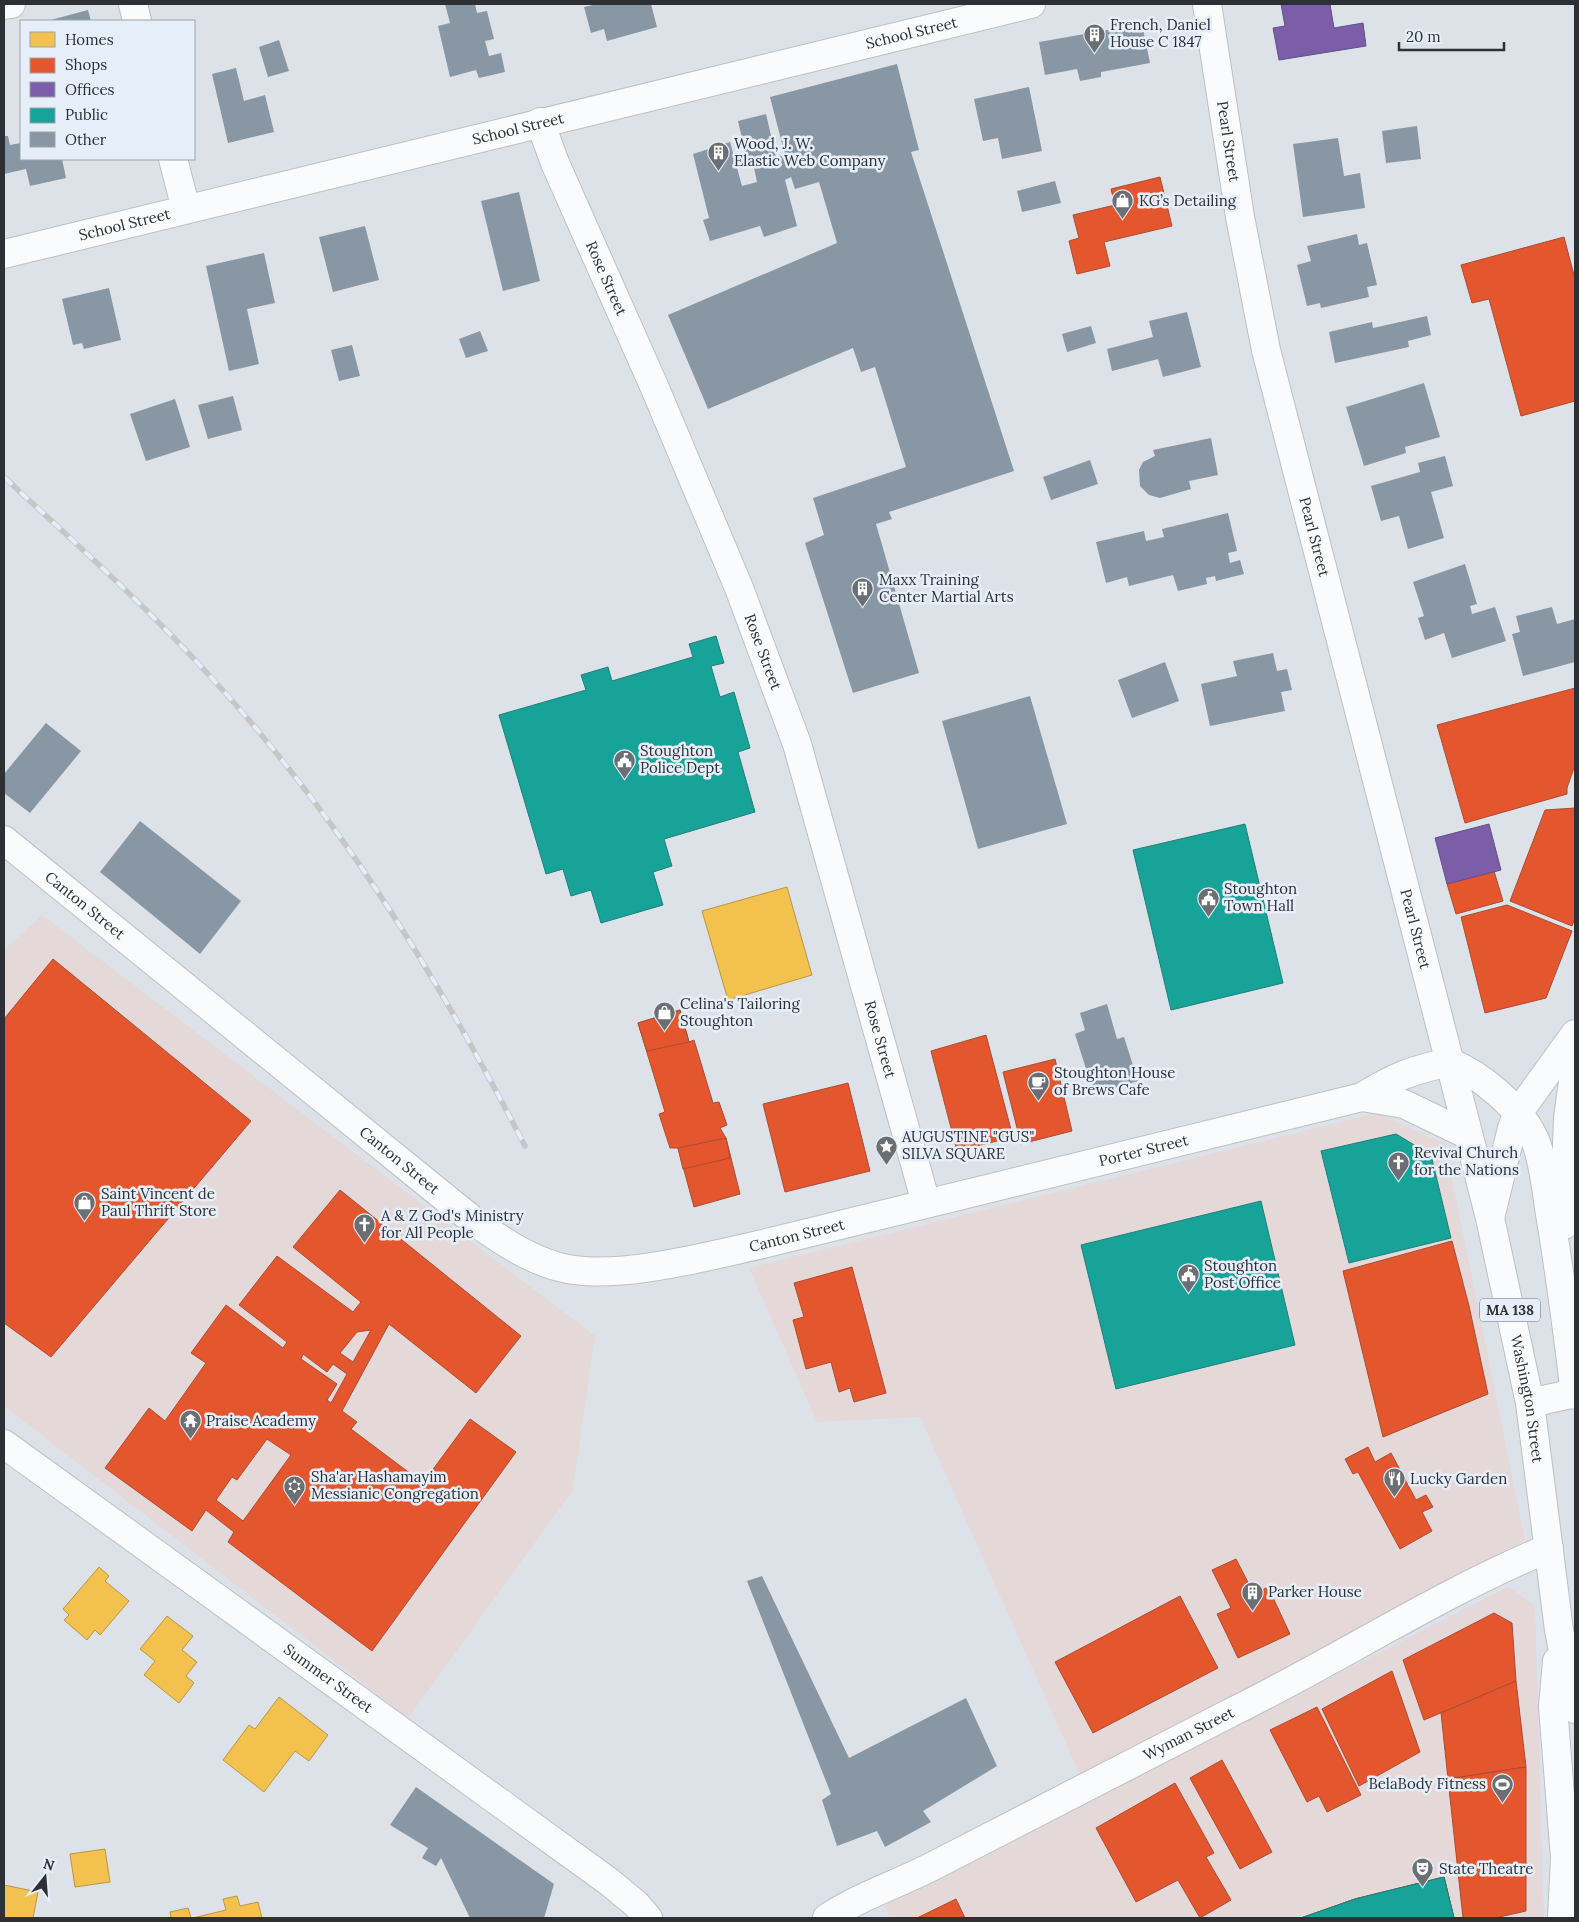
<svg xmlns="http://www.w3.org/2000/svg" width="1579" height="1922" font-family="Lora,serif">
<style>
.commercial{fill:#e4d8d8}
.homes{fill:#f2c14e;stroke:#b79646}
.shops{fill:#e4572e;stroke:#ad4b30;fill-rule:evenodd}
.offices{fill:#7b5ea7;stroke:#645084}
.public{fill:#17a398;stroke:#1e807a}
.building{fill:#8996a3}
.lines{fill:none;stroke-linecap:round;stroke-linejoin:round}
.minor-casing{stroke:#bcc0c5;stroke-width:30}
.major-casing{stroke:#bcc0c5;stroke-width:30}
.minor{stroke:#fafbfc;stroke-width:28}
.major{stroke:#fafbfc;stroke-width:28}
.rail-casing{stroke:#c4c6c8;stroke-width:5.5}
.rail{stroke:#e6eff9;stroke-width:4;stroke-dasharray:11;stroke-linecap:butt}
.labels{text-anchor:middle;stroke-width:5;stroke-linejoin:round;paint-order:stroke}
.shield{fill:#e6eff9;stroke:#64696f;stroke-width:1}
.shield-label{font-size:14px;font-weight:bold;fill:#2d3034}
.poi-label{font-size:15px;fill:#2d3034;stroke:#e6eff9;text-anchor:start}
.street-label{font-size:15px;fill:#2d3034;stroke:#e6eff9}
</style>
<rect width="100%" height="100%" fill="#dde2e8"/>
<g class="commercial">
<polygon points="42,915 595,1336 573,1490 408,1718 4,1406 4,950"/>
<polygon points="1377,1113 1445,1144 1525,1540 1081,1777 920,1417 817,1422 749,1268"/>
<polygon points="1508,1587 1535,1605 1544,1918 890,1918 884,1905"/>
</g>
<g class="homes">
<polygon points="787,887 812,975 728,1000 702,911"/>
<polygon points="99,1567 109,1576 105,1581 129,1601 100,1635 95,1630 87,1640 64,1620 69,1615 63,1609"/>
<polygon points="167,1616 193,1636 182,1650 197,1662 186,1676 194,1683 179,1703 144,1675 155,1661 140,1649"/>
<polygon points="279,1697 328,1735 309,1761 295,1751 264,1792 223,1760 249,1725 255,1729"/>
<polygon points="105,1849 110,1882 75,1887 70,1854"/>
<polygon points="4,1885 38,1892 33,1918 4,1918"/>
<polygon points="237,1896 240,1906 258,1902 262,1918 193,1918 226,1910 223,1899"/>
<polygon points="188,1908 191,1918 171,1918 170,1912"/>
</g>
<g class="shops">
<polygon points="1160,177 1172,226 1104,242 1110,266 1077,274 1069,241 1079,238 1073,215 1115,205 1111,189"/>
<polygon points="1564,237 1575,279 1575,401 1521,416 1489,299 1472,303 1461,265"/>
<polygon points="1575,688 1575,765 1567,788 1567,794 1465,823 1437,725"/>
<polygon points="1575,808 1575,918 1572,926 1510,901 1545,810"/>
<polygon points="1494,871 1503,901 1456,914 1447,884"/>
<polygon points="1507,905 1572,931 1546,998 1485,1013 1461,917"/>
<polygon points="53,959 251,1121 51,1357 4,1323 4,1019"/>
<polygon points="680,1010 689,1042 694,1040 713,1103 719,1102 727,1125 720,1128 726,1138 740,1194 694,1207 678,1148 670,1148 659,1114 665,1112 638,1023"/>
<polygon points="680,1010 689,1042 647,1051 638,1023"/>
<polygon points="986,1035 1013,1137 957,1151 931,1051"/>
<polygon points="1055,1059 1072,1131 1021,1144 1003,1072"/>
<polygon points="848,1083 870,1171 785,1192 763,1104"/>
<polygon points="726,1138 730,1158 683,1169 678,1148"/>
<path d="M340,1190L521,1336L476,1393L389,1324L342,1411L357,1422L351,1429L423,1483L470,1419L516,1452L372,1651L228,1542L234,1532L206,1510L192,1531L105,1468L149,1408L165,1421L206,1363L191,1353L226,1305L283,1348L287,1342L239,1305L277,1256L353,1312L361,1302L293,1247ZM371,1330L353,1362L340,1353L357,1332ZM303,1354L327,1372L333,1364L347,1374L331,1403L327,1400L337,1384L301,1359ZM267,1439L291,1455L243,1521L216,1500L232,1477L237,1480Z"/>
<polygon points="1452,1241 1469,1306 1488,1394 1383,1437 1343,1271"/>
<polygon points="852,1267 886,1393 854,1402 850,1388 839,1392 831,1362 806,1369 793,1320 804,1317 794,1283"/>
<polygon points="1368,1447 1375,1462 1391,1453 1416,1500 1426,1495 1433,1507 1422,1512 1432,1531 1400,1549 1358,1472 1353,1474 1345,1459"/>
<polygon points="1236,1559 1254,1594 1268,1587 1290,1634 1238,1658 1217,1614 1231,1608 1212,1570"/>
<polygon points="1180,1596 1218,1668 1093,1733 1055,1662"/>
<polygon points="1494,1613 1512,1623 1516,1681 1424,1720 1403,1660"/>
<polygon points="1392,1671 1420,1752 1359,1786 1322,1709"/>
<polygon points="1516,1681 1526,1767 1448,1779 1441,1713"/>
<polygon points="1317,1707 1361,1795 1327,1812 1319,1796 1307,1802 1270,1730"/>
<polygon points="1222,1760 1272,1852 1240,1869 1190,1778"/>
<polygon points="1526,1767 1526,1911 1495,1918 1463,1918 1448,1779"/>
<polygon points="1175,1783 1214,1853 1206,1857 1231,1900 1200,1918 1178,1880 1136,1902 1096,1828"/>
<polygon points="1444,1877 1454,1918 1301,1918 1355,1899"/>
<polygon points="1444,1877 1454,1918 1301,1918 1355,1899"/>
<polygon points="956,1899 965,1918 917,1918"/>
</g>
<g class="offices">
<polygon points="1281,4 1330,4 1334,28 1363,23 1366,46 1279,60 1273,28 1285,26"/>
<polygon points="1489,824 1501,870 1447,884 1435,838"/>
</g>
<g class="public">
<polygon points="716,636 724,663 711,666 720,697 734,692 750,748 738,752 755,812 664,839 672,866 653,872 663,905 601,923 591,890 571,896 563,869 546,874 499,715 586,690 581,675 608,667 612,681 693,657 689,644"/>
<polygon points="1245,824 1283,983 1171,1010 1133,850"/>
<polygon points="1396,1134 1431,1155 1451,1238 1349,1263 1321,1151"/>
<polygon points="1261,1201 1295,1345 1116,1389 1081,1245"/>
<polygon points="1444,1877 1454,1918 1301,1918 1355,1899"/>
</g>
<g class="building">
<polygon points="445,4 475,4 477,13 487,11 494,39 485,41 489,56 501,53 505,72 479,78 476,70 450,77 438,26 450,23"/>
<polygon points="598,4 651,4 657,27 607,41 604,29 591,33 584,7"/>
<polygon points="88,10 91,21 47,21"/>
<polygon points="1142,24 1150,63 1101,72 1101,77 1080,81 1077,69 1045,75 1039,42"/>
<polygon points="279,40 289,71 268,77 259,47"/>
<polygon points="897,64 919,150 911,152 1014,471 889,512 892,519 876,524 919,673 853,693 805,543 824,535 813,498 906,467 875,367 861,372 853,348 708,409 668,315 837,243 819,182 795,189 791,177 785,180 797,226 764,237 760,226 710,241 703,220 709,218 693,154 730,142 742,186 757,182 753,163 748,164 738,121 766,114 776,157 785,155 770,97"/>
<polygon points="236,68 244,101 265,95 274,132 228,143 212,74"/>
<polygon points="1029,87 1042,151 1002,159 998,138 983,141 974,99"/>
<polygon points="1417,126 1421,159 1386,163 1382,131"/>
<polygon points="4,136 8,136 10,145 21,143 21,159 62,159 66,178 30,186 26,169 4,174"/>
<polygon points="1338,138 1344,176 1360,173 1365,208 1303,217 1293,144"/>
<polygon points="1055,181 1061,203 1022,212 1017,191"/>
<polygon points="519,192 540,281 503,291 481,201"/>
<polygon points="365,226 379,280 333,292 319,237"/>
<polygon points="1357,234 1359,245 1367,243 1377,285 1367,287 1369,297 1321,308 1320,303 1307,306 1297,265 1311,261 1307,246"/>
<polygon points="264,253 275,303 247,309 259,364 229,371 206,266"/>
<polygon points="109,288 121,340 84,349 82,343 73,345 62,299"/>
<polygon points="1187,312 1201,367 1163,377 1158,359 1112,371 1107,349 1153,337 1149,321"/>
<polygon points="1427,316 1431,335 1408,341 1409,347 1335,363 1329,332 1372,322 1373,328"/>
<polygon points="1091,326 1096,343 1067,352 1062,334"/>
<polygon points="480,331 488,351 466,358 459,339"/>
<polygon points="352,345 360,376 339,381 331,350"/>
<polygon points="1424,383 1440,437 1405,447 1406,453 1364,466 1346,407"/>
<polygon points="233,396 242,430 208,439 198,405"/>
<polygon points="175,399 190,447 146,461 130,414"/>
<polygon points="1211,438 1218,475 1189,481 1191,489 1160,498 1149,495 1140,486 1139,470 1143,462 1155,456 1153,450"/>
<polygon points="1445,456 1453,486 1431,492 1444,538 1408,549 1399,516 1381,521 1371,486 1420,472 1418,463"/>
<polygon points="1090,460 1098,484 1051,500 1043,477"/>
<polygon points="1228,513 1237,551 1228,553 1230,563 1240,560 1244,574 1216,581 1215,576 1206,578 1207,584 1178,591 1173,575 1129,586 1127,577 1106,583 1096,542 1144,531 1146,541 1164,537 1162,529"/>
<polygon points="1465,564 1477,604 1470,606 1472,614 1495,607 1506,641 1452,658 1444,633 1425,640 1418,618 1424,616 1413,582"/>
<polygon points="1552,607 1557,624 1575,619 1575,662 1523,676 1512,634 1520,632 1516,616"/>
<polygon points="1273,653 1277,671 1287,669 1292,690 1281,692 1285,711 1210,726 1201,684 1237,676 1233,661"/>
<polygon points="1165,662 1179,701 1132,718 1118,680"/>
<polygon points="1030,696 1067,824 978,849 942,721"/>
<polygon points="46,723 81,751 30,813 4,793 4,774"/>
<polygon points="140,821 241,901 200,954 100,872"/>
<polygon points="1107,1004 1117,1039 1124,1037 1138,1081 1094,1094 1075,1034 1085,1030 1080,1013"/>
<polygon points="762,1576 849,1758 966,1698 997,1766 923,1811 931,1822 885,1847 877,1831 837,1846 822,1800 831,1794 747,1581"/>
<polygon points="416,1787 554,1884 544,1918 470,1918 441,1858 436,1866 422,1858 428,1848 390,1825"/>
</g>
<g class="lines">
<defs>
<g id="minor">
<polyline points="133,4 137,21"/>
<polyline points="4,5 11,4"/>
<path id="s1" d="M540,122L555,163L654,386L739,588L797,744L926,1203"/>
<polyline points="173,159 186,209"/>
<path id="s2" d="M4,254L1031,4"/>
<polyline points="1530,1403 1575,1393"/>
<path id="s3" d="M4,1444L608,1881L636,1904L648,1918"/>
<path id="s4" d="M827,1918C860,1896 898,1884 933,1866C1032,1814 1131,1763 1230,1713C1338,1660 1438,1594 1549,1548"/>
</g>
<g id="major">
<path id="s5" d="M1207,4L1240,217L1266,350L1490,1218L1530,1403L1559,1630L1575,1709"/>
<path id="s6" d="M4,840L475,1222C501,1240 528,1259 559,1267C613,1282 708,1256 763,1244L1362,1097C1396,1076 1410,1071 1449,1062"/>
<path d="M1449,1062C1480,1074 1521,1108 1535,1140C1544,1162 1546,1190 1550,1214C1560,1274 1568,1335 1575,1395"/>
<polyline points="1362,1097 1404,1104 1468,1135"/>
<polyline points="1491,1214 1512,1128 1518,1113 1575,1034"/>
<polyline points="1564,1225 1568,1118 1575,1067"/>
<polyline points="1557,1661 1553,1707 1565,1858 1562,1918"/>
</g>
</defs>
<use href="#minor" class="minor-casing"/>
<use href="#major" class="major-casing"/>
<use href="#minor" class="minor"/>
<use href="#major" class="major"/>
<defs>
<path id="rail" d="M4,477C73,541 144,604 208,674C338,814 438,977 525,1146"/>
</defs>
<use href="#rail" class="rail-casing"/>
<use href="#rail" class="rail"/>
</g>
<defs>
<symbol id="building-pin" viewBox="-11 -11 22 30"><path d="M0 17L-7.5 6A9.5 9.5 0 1 1 7.5 6Z" fill="#6b6e73" stroke="#e6eff9"/><path d="M-4-6H4V6H1V3H-1V6H-4ZM-2.5-4.3h1.7v1.8h-1.7ZM.8-4.3h1.7v1.8H.8ZM-2.5-1h1.7V.8h-1.7ZM.8-1h1.7V.8H.8Z" fill="#fff"/></symbol>
<symbol id="shop-pin" viewBox="-11 -11 22 30"><path d="M0 17L-7.5 6A9.5 9.5 0 1 1 7.5 6Z" fill="#6b6e73" stroke="#e6eff9"/><path d="M-5-2.5h2.3a2.7 3.5 0 0 1 5.4 0H5L5.5 6h-11ZM-1.5-2.5h3a1.5 2.3 0 0 0-3 0Z" fill="#fff"/></symbol>
<symbol id="civic-pin" viewBox="-11 -11 22 30"><path d="M0 17L-7.5 6A9.5 9.5 0 1 1 7.5 6Z" fill="#6b6e73" stroke="#e6eff9"/><path d="M-.6-6.5H3V-4.5H.6V-3L4-1V1h2V6H-6V1h2V-1L-.6-3ZM-1.2 2.5V6h2.4V2.5Z" fill="#fff"/></symbol>
<symbol id="cafe-pin" viewBox="-11 -11 22 30"><path d="M0 17L-7.5 6A9.5 9.5 0 1 1 7.5 6Z" fill="#6b6e73" stroke="#e6eff9"/><path d="M-5.5-4.5H6V0H3Q3 3.5 0 3.5H-2.5Q-5.5 3.5-5.5 0ZM3-3.2v2h1.7v-2ZM-6 4.5H4V6H-6Z" fill="#fff"/></symbol>
<symbol id="sight-pin" viewBox="-11 -11 22 30"><path d="M0 17L-7.5 6A9.5 9.5 0 1 1 7.5 6Z" fill="#6b6e73" stroke="#e6eff9"/><path d="M0-6L1.8-2.2L6-1.7L2.9 1.2L3.7 5.4L0 3.3L-3.7 5.4L-2.9 1.2L-6-1.7L-1.8-2.2Z" fill="#fff"/></symbol>
<symbol id="church-pin" viewBox="-11 -11 22 30"><path d="M0 17L-7.5 6A9.5 9.5 0 1 1 7.5 6Z" fill="#6b6e73" stroke="#e6eff9"/><path d="M-1.2-6h2.4v3.5h3.3v2.4h-3.3V6h-2.4V-.1h-3.3v-2.4h3.3Z" fill="#fff"/></symbol>
<symbol id="temple-pin" viewBox="-11 -11 22 30"><path d="M0 17L-7.5 6A9.5 9.5 0 1 1 7.5 6Z" fill="#6b6e73" stroke="#e6eff9"/><path d="M0-6L5-2H3V0L6.5 2.5H4V6H1.5V3h-3V6H-4V2.5H-6.5L-3 0V-2H-5Z" fill="#fff"/></symbol>
<symbol id="restaurant-pin" viewBox="-11 -11 22 30"><path d="M0 17L-7.5 6A9.5 9.5 0 1 1 7.5 6Z" fill="#6b6e73" stroke="#e6eff9"/><path d="M-5-6h1v4h1v-4h1v4h1v-4h1v5L-1.5 .5V6h-2V.5L-5-1ZM5-6V6H3V1.5H1.5Q1.5-4 5-6Z" fill="#fff"/></symbol>
<symbol id="synagogue-pin" viewBox="-11 -11 22 30"><path d="M0 17L-7.5 6A9.5 9.5 0 1 1 7.5 6Z" fill="#6b6e73" stroke="#e6eff9"/><path d="M0-6.5L5.6 3.2H-5.6ZM0 6.5L5.6-3.2H-5.6Z" fill="#fff"/></symbol>
<symbol id="stadium-pin" viewBox="-11 -11 22 30"><path d="M0 17L-7.5 6A9.5 9.5 0 1 1 7.5 6Z" fill="#6b6e73" stroke="#e6eff9"/><path d="M0-5a6.5 5 0 1 0 0 10a6.5 5 0 1 0 0-10ZM-3.5-1.8h7v3.6h-7Z" fill="#fff"/></symbol>
<symbol id="theatre-pin" viewBox="-11 -11 22 30"><path d="M0 17L-7.5 6A9.5 9.5 0 1 1 7.5 6Z" fill="#6b6e73" stroke="#e6eff9"/><path d="M-5-5.5Q0-4 5-5.5V0Q5 5 0 6Q-5 5-5 0ZM-3.3-2.5H-1v1.5H-3.3ZM1-2.5H3.3v1.5H1ZM-2.8 1Q0 5.5 2.8 1Z" fill="#fff"/></symbol>
</defs>
<g fill-rule="evenodd">
<use href="#building-pin" x="1082" y="22" width="25" height="34"/>
<use href="#building-pin" x="706" y="140" width="25" height="34"/>
<use href="#shop-pin" x="1110" y="188" width="25" height="34"/>
<use href="#building-pin" x="850" y="576" width="25" height="34"/>
<use href="#civic-pin" x="612" y="748" width="25" height="34"/>
<use href="#civic-pin" x="1196" y="886" width="25" height="34"/>
<use href="#shop-pin" x="652" y="1000" width="25" height="34"/>
<use href="#cafe-pin" x="1026" y="1070" width="25" height="34"/>
<use href="#sight-pin" x="874" y="1134" width="25" height="34"/>
<use href="#church-pin" x="1386" y="1150" width="25" height="34"/>
<use href="#shop-pin" x="72" y="1190" width="25" height="34"/>
<use href="#church-pin" x="352" y="1212" width="25" height="34"/>
<use href="#civic-pin" x="1176" y="1262" width="25" height="34"/>
<use href="#temple-pin" x="178" y="1408" width="25" height="34"/>
<use href="#restaurant-pin" x="1382" y="1466" width="25" height="34"/>
<use href="#synagogue-pin" x="282" y="1474" width="25" height="34"/>
<use href="#building-pin" x="1240" y="1580" width="25" height="34"/>
<use href="#stadium-pin" x="1490" y="1772" width="25" height="34"/>
<use href="#theatre-pin" x="1410" y="1856" width="25" height="34"/>
</g>
<g class="labels">
<rect class="shield" x="1480" y="1298.5" width="60" height="23" rx="4"/>
<g class="shield-label">
<text x="1510" y="1315">MA 138</text>
</g>
<g class="poi-label">
<text x="1110" y="30">French, Daniel<tspan x="1110" dy="17">House C 1847</tspan></text>
<text x="734" y="149">Wood, J. W.<tspan x="734" dy="17">Elastic Web Company</tspan></text>
<text x="1139" y="206">KG’s Detailing</text>
<text x="879" y="585">Maxx Training<tspan x="879" dy="17">Center Martial Arts</tspan></text>
<text x="640" y="756">Stoughton<tspan x="640" dy="17">Police Dept</tspan></text>
<text x="1224" y="894">Stoughton<tspan x="1224" dy="17">Town Hall</tspan></text>
<text x="680" y="1009">Celina's Tailoring<tspan x="680" dy="17">Stoughton</tspan></text>
<text x="1054" y="1078">Stoughton House<tspan x="1054" dy="17">of Brews Cafe</tspan></text>
<text x="902" y="1142">AUGUSTINE "GUS"<tspan x="902" dy="17">SILVA SQUARE</tspan></text>
<text x="1414" y="1158">Revival Church<tspan x="1414" dy="17">for the Nations</tspan></text>
<text x="101" y="1199">Saint Vincent de<tspan x="101" dy="17">Paul Thrift Store</tspan></text>
<text x="381" y="1221">A &amp; Z God's Ministry<tspan x="381" dy="17">for All People</tspan></text>
<text x="1204" y="1271">Stoughton<tspan x="1204" dy="17">Post Office</tspan></text>
<text x="206" y="1426">Praise Academy</text>
<text x="311" y="1482">Sha'ar Hashamayim<tspan x="311" dy="17">Messianic Congregation</tspan></text>
<text x="1410" y="1484">Lucky Garden</text>
<text x="1268" y="1597">Parker House</text>
<text x="1486" y="1789" text-anchor="end">BelaBody Fitness</text>
<text x="1439" y="1874">State Theatre</text>
</g>
<g class="street-label">
<text dy="5" stroke="none"><textPath href="#s2" startOffset="934">School Street</textPath></text>
<text dy="5" stroke="none"><textPath href="#s2" startOffset="529">School Street</textPath></text>
<text dy="5" stroke="none"><textPath href="#s5" startOffset="139">Pearl Street</textPath></text>
<text dy="5" stroke="none"><textPath href="#s2" startOffset="124">School Street</textPath></text>
<text dy="5" stroke="none"><textPath href="#s1" startOffset="170">Rose Street</textPath></text>
<text dy="5" stroke="none"><textPath href="#s5" startOffset="544">Pearl Street</textPath></text>
<text dy="5" stroke="none"><textPath href="#s1" startOffset="575">Rose Street</textPath></text>
<text dy="5" stroke="none"><textPath href="#s6" startOffset="104">Canton Street</textPath></text>
<text dy="5" stroke="none"><textPath href="#s5" startOffset="949">Pearl Street</textPath></text>
<text dy="5" stroke="none"><textPath href="#s1" startOffset="980">Rose Street</textPath></text>
<text dy="5" stroke="none"><textPath href="#s6" startOffset="1301">Porter Street</textPath></text>
<text dy="5" stroke="none"><textPath href="#s6" startOffset="509">Canton Street</textPath></text>
<text dy="5" stroke="none"><textPath href="#s6" startOffset="944">Canton Street</textPath></text>
<text dy="5" stroke="none"><textPath href="#s5" startOffset="1432">Washington Street</textPath></text>
<text dy="5" stroke="none"><textPath href="#s3" startOffset="400">Summer Street</textPath></text>
<text dy="5" stroke="none"><textPath href="#s4" startOffset="406">Wyman Street</textPath></text>
</g>
</g>
<rect width="1579" height="1922" fill="none" stroke="#2d3034" stroke-width="10"/>
<rect x="20" y="20" width="175" height="140" fill="#e6eff9" stroke="#9ca3aa"/>
<rect x="30" y="32" width="25" height="15" fill="#f2c14e" stroke="#9ca3aa"/>
<text x="65" y="45" font-size="15" fill="#2d3034">Homes</text>
<rect x="30" y="58" width="25" height="15" fill="#e4572e" stroke="#9ca3aa"/>
<text x="65" y="70" font-size="15" fill="#2d3034">Shops</text>
<rect x="30" y="82" width="25" height="15" fill="#7b5ea7" stroke="#9ca3aa"/>
<text x="65" y="95" font-size="15" fill="#2d3034">Offices</text>
<rect x="30" y="108" width="25" height="15" fill="#17a398" stroke="#9ca3aa"/>
<text x="65" y="120" font-size="15" fill="#2d3034">Public</text>
<rect x="30" y="132" width="25" height="15" fill="#8996a3" stroke="#9ca3aa"/>
<text x="65" y="145" font-size="15" fill="#2d3034">Other</text>
<g transform="translate(45 1877) rotate(17)" stroke="#e6eff9" stroke-width="4" paint-order="stroke">
<path d="M0-4L9 19L0 12L-9 19Z" fill="#2d3034"/>
<text y="-8" font-size="14" font-weight="bold" text-anchor="middle" fill="#2d3034">N</text>
</g>
<path d="M1399 42v8h105v-8" fill="none" stroke="#2d3034" stroke-width="2.5"/>
<text x="1406" y="42" font-size="15" fill="#2d3034" stroke="#e6eff9" stroke-width="4" paint-order="stroke">20 m</text>
</svg>
